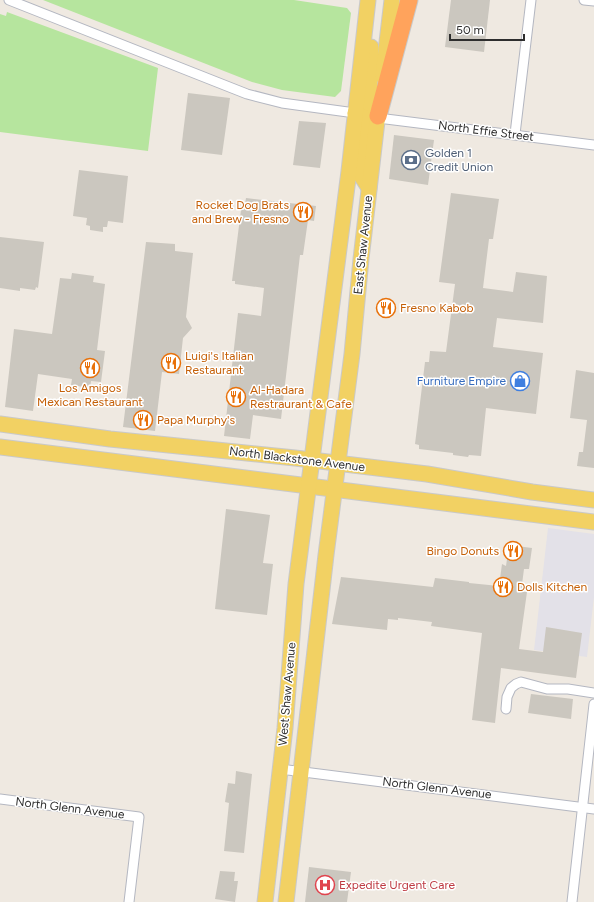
<svg xmlns="http://www.w3.org/2000/svg" width="594" height="902" font-family="Figtree,sans-serif">
<style>
.industrial{fill:#e3e1e8}
.green{fill:#b6e59e}
.building{fill:#cbc7bf}
.lines{fill:none;stroke-linecap:round;stroke-linejoin:round}
.minor-casing{stroke:#b4b7c1;stroke-width:11}
.primary-casing{stroke:#c9c9c9;stroke-width:17}
.motorway-casing{stroke:#c9c9c9;stroke-width:19}
.minor{stroke:#fff;stroke-width:9}
.primary{stroke:#f2d163;stroke-width:15}
.motorway{stroke:#ffa35c;stroke-width:17}
.labels{text-anchor:middle;stroke-width:3;stroke-linejoin:round;paint-order:stroke}
.street-label{font-size:12px;fill:#2e2e2e;stroke:#fff}
.service-label{font-size:12px;fill:#4e5e75;stroke:#fff;text-anchor:start}
.food-label{font-size:12px;fill:#c56008;stroke:#fff;text-anchor:start}
.shop-label{font-size:12px;fill:#366cbe;stroke:#fff;text-anchor:end}
.health-label{font-size:12px;fill:#be3a42;stroke:#fff;text-anchor:start}
</style>
<rect width="100%" height="100%" fill="#efe9e1"/>
<polygon class="industrial" points="548,528 594,534 594,597 587,657 534,650"/>
<g class="green">
<polygon points="43,0 294,0 347,8 351,13 341,91 335,97 282,90 252,82"/>
<polygon points="7,12 158,68 148,151 0,132 0,14 6,16"/>
</g>
<g class="building">
<polygon points="451,0 490,0 484,52 445,47"/>
<polygon points="188,93 230,98 222,155 181,150"/>
<polygon points="299,121 326,123 320,168 293,165"/>
<polygon points="394,135 434,140 428,185 389,179"/>
<polygon points="79,170 128,176 123,223 108,221 107,227 103,227 103,232 90,230 90,226 86,225 87,218 73,216"/>
<polygon points="451,193 499,199 493,239 489,239 483,288 513,292 516,272 547,276 543,323 497,318 493,347 543,353 536,414 486,408 481,456 469,455 468,457 453,455 453,453 419,449 419,445 415,444 425,362 429,362 430,351 446,352 455,284 439,282"/>
<polygon points="246,198 316,206 314,221 308,220 303,255 300,255 281,419 253,415 250,439 224,436 238,313 261,316 264,288 235,284 235,281 232,281 241,210 244,210"/>
<polygon points="0,237 44,242 38,288 36,287 35,290 20,288 20,291 0,288"/>
<polygon points="146,242 175,244 175,251 193,253 186,317 192,328 183,338 179,374 162,372 155,431 123,427"/>
<polygon points="72,273 94,276 93,282 105,284 97,350 105,351 101,382 91,381 90,388 71,385 72,379 38,374 33,411 5,407 14,329 52,334 60,278 71,279"/>
<polygon points="576,370 594,373 594,468 577,466 579,452 583,452 587,420 570,418"/>
<polygon points="226,509 270,515 263,563 273,564 267,615 215,609"/>
<polygon points="509,545 532,548 529,569 524,569 521,592 527,592 519,649 543,652 546,627 582,633 576,678 501,668 495,723 472,720 482,633 431,626 432,622 398,618 398,620 388,619 387,630 332,624 341,577 433,587 435,578 469,582 469,583 499,586 502,564 506,566"/>
<polygon points="531,694 573,699 571,719 528,713"/>
<polygon points="236,771 252,774 244,853 224,851 229,803 225,802 228,783 235,784"/>
<polygon points="309,867 351,872 347,902 305,902"/>
<polygon points="220,871 235,872 234,881 238,881 235,902 215,899"/>
</g>
<g class="lines">
<defs>
<g id="minor">
<polyline points="9,0 247,94 282,103 355,113"/>
<polyline points="584,0 594,1"/>
<polyline points="378,118 594,145"/>
<polyline points="515,134 531,0"/>
<polyline points="506,709 507,697 511,688 516,684 521,682 547,689 568,689 594,693"/>
<polyline points="280,769 594,809"/>
<polyline points="0,799 139,817 129,902"/>
<polyline points="572,902 594,704"/>
</g>
<g id="primary">
<polyline points="371,47 371,71 368,103 372,114 378,118"/>
<polyline points="383,76 392,0"/>
<polyline points="355,113 363,117 365,120 360,174 369,188"/>
<polyline points="0,424 110,439 295,458 427,474 532,492 594,500"/>
<polyline points="0,447 594,522"/>
<polyline points="265,902 285,728 296,584 349,171 368,0"/>
<polyline points="286,902 326,555 352,354 361,259 379,104"/>
</g>
<polyline id="motorway" points="378,116 409,0"/>
</defs>
<use href="#minor" class="minor-casing"/>
<use href="#primary" class="primary-casing"/>
<use href="#motorway" class="motorway-casing"/>
<use href="#minor" class="minor"/>
<use href="#primary" class="primary"/>
<use href="#motorway" class="motorway"/>
</g>
<defs>
<symbol id="bank-ring" viewBox="-11 -11 22 22"><circle r="9.5" fill="#fff" stroke="#5c6f8a" stroke-width="1.5"/><path d="M-6-4H6V4H-6ZM0-2.3a2.3 2.3 0 1 0 0 4.6a2.3 2.3 0 1 0 0-4.6Z" fill="#5c6f8a"/></symbol>
<symbol id="restaurant-ring" viewBox="-11 -11 22 22"><circle r="9.5" fill="#fff" stroke="#e8710a" stroke-width="1.5"/><path d="M-5-6h1v4h1v-4h1v4h1v-4h1v5L-1.5 .5V6h-2V.5L-5-1ZM5-6V6H3V1.5H1.5Q1.5-4 5-6Z" fill="#e8710a"/></symbol>
<symbol id="shop-ring" viewBox="-11 -11 22 22"><circle r="9.5" fill="#fff" stroke="#3f7fe0" stroke-width="1.5"/><path d="M-5-2.5h2.3a2.7 3.5 0 0 1 5.4 0H5L5.5 6h-11ZM-1.5-2.5h3a1.5 2.3 0 0 0-3 0Z" fill="#3f7fe0"/></symbol>
<symbol id="hospital-ring" viewBox="-11 -11 22 22"><circle r="9.5" fill="#fff" stroke="#e0444e" stroke-width="1.5"/><path d="M-5-5h3v3.5h4V-5h3V5h-3V1.5h-4V5h-3Z" fill="#e0444e"/></symbol>
</defs>
<g fill-rule="evenodd">
<use href="#bank-ring" x="400" y="149" width="22" height="22"/>
<use href="#restaurant-ring" x="292" y="201" width="22" height="22"/>
<use href="#restaurant-ring" x="375" y="297" width="22" height="22"/>
<use href="#restaurant-ring" x="160" y="352" width="22" height="22"/>
<use href="#restaurant-ring" x="79" y="357" width="22" height="22"/>
<use href="#shop-ring" x="509" y="370" width="22" height="22"/>
<use href="#restaurant-ring" x="225" y="386" width="22" height="22"/>
<use href="#restaurant-ring" x="132" y="409" width="22" height="22"/>
<use href="#restaurant-ring" x="502" y="540" width="22" height="22"/>
<use href="#restaurant-ring" x="492" y="576" width="22" height="22"/>
<use href="#hospital-ring" x="314" y="874" width="22" height="22"/>
</g>
<g class="labels">
<g class="street-label">
<text transform="translate(486 131) rotate(7)" y="4">North Effie Street</text>
<text transform="translate(363 245) rotate(-84)" y="4">East Shaw Avenue</text>
<text transform="translate(297 459) rotate(7)" y="4">North Blackstone Avenue</text>
<text transform="translate(287 694) rotate(-85)" y="4">West Shaw Avenue</text>
<text transform="translate(437 788) rotate(7)" y="4">North Glenn Avenue</text>
<text transform="translate(70 808) rotate(7)" y="4">North Glenn Avenue</text>
</g>
<g class="service-label">
<text x="425" y="157">Golden 1<tspan x="425" dy="14">Credit Union</tspan></text>
</g>
<g class="food-label">
<text x="289" y="209" text-anchor="end">Rocket Dog Brats<tspan x="289" dy="14">and Brew - Fresno</tspan></text>
<text x="400" y="312">Fresno Kabob</text>
<text x="185" y="360">Luigi's Italian<tspan x="185" dy="14">Restaurant</tspan></text>
<text x="90" y="392" text-anchor="middle">Los Amigos<tspan x="90" dy="14">Mexican Restaurant</tspan></text>
<text x="250" y="394">Al-Hadara<tspan x="250" dy="14">Restraurant &amp; Cafe</tspan></text>
<text x="157" y="424">Papa Murphy's</text>
<text x="499" y="555" text-anchor="end">Bingo Donuts</text>
<text x="517" y="591">Dolls Kitchen</text>
</g>
<g class="shop-label">
<text x="506" y="385">Furniture Empire</text>
</g>
<g class="health-label">
<text x="339" y="889">Expedite Urgent Care</text>
</g>
</g>
<path d="M450 34v6h74v-6" fill="none" stroke="#2e2e2e" stroke-width="2"/>
<text x="456" y="34" font-size="12" fill="#2e2e2e" stroke="#ffffff" stroke-width="3" paint-order="stroke">50 m</text>
</svg>
